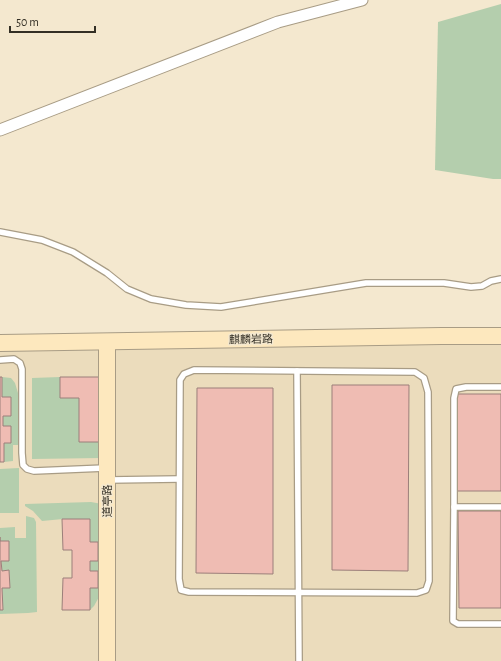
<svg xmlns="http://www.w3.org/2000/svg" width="501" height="661" font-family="'Alegreya Sans','Noto Sans SC',sans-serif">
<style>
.built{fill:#ebdcbc}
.green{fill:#b4cead}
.building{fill:#efbcb3;stroke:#9b7f7a}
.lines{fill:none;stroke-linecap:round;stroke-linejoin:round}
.lane-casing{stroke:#a89c85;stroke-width:8}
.street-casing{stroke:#a89c85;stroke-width:13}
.secondary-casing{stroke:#a89c85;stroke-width:18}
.lane{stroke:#fff;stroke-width:5.5}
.street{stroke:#fff;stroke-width:11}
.secondary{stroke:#fde8be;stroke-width:16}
.labels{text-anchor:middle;stroke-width:3;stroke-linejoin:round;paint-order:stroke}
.street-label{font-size:11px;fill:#332f25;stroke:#f4e8cf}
</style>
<rect width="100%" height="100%" fill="#f4e8cf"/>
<polygon class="built" points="501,336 501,661 0,661 0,342"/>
<g class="green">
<polygon points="501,4 501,179 493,179 435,170 438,22"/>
<polygon points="2,377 11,378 15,383 18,393 19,445 13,445 13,461 4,462 4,443 11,443 11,426 3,426 3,416 11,416 11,397 2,397"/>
<polygon points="60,377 60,398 79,398 79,442 101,442 101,458 32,459 32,378"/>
<polygon points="19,468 19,513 0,513 0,469"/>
<polygon points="91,502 102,504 99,597 94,606 90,610 90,588 98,588 98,571 90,571 90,561 98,561 98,542 90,542 63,519 42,521 33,511 25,506 25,504"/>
<polygon points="26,516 34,518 36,522 37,612 28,613 0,614 0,610 3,610 2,588 10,587 9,571 2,571 1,561 9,561 9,542 0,541 0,528 15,527 15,538 26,538"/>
</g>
<g class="building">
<polygon points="0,377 2,377 2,397 11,397 11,416 3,416 3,426 11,426 11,443 4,443 4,462 0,462"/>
<polygon points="60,377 101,377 101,442 79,442 79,398 60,398"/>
<polygon points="332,385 409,385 408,571 332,570"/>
<polygon points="197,388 273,388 273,574 196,573"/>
<rect x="457" y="394" width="44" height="97"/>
<polygon points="458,511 501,511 501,608 459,608"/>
<polygon points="62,519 90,519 90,542 98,542 98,561 90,561 90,571 98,571 98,588 90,588 90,610 62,610 63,578 72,578 72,550 63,550"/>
<polygon points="0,537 0,541 9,541 9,561 1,561 2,571 9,570 10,588 2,588 3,610 0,610"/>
</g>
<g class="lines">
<defs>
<g id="lane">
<polyline points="0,232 42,240 73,252 107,273 127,289 151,299 186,305 221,307 366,283 444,283 471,287 482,286 491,281 501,279"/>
<polyline points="0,360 14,359 20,363 22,369 22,453 23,465 27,469 34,471 105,468"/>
<polygon points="194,370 415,372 424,378 428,392 429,581 426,590 417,593 189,592 181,590 179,579 180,380 184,374"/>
<polyline points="297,371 299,661"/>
<polyline points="501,387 466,387 456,389 454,398 454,507 501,507"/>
<polyline points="108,480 179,479"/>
<polyline points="454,507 453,621 458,624 501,624"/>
</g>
<polyline id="street" points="0,130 278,22 362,0"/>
<g id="secondary">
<polyline points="107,342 107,661"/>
<polyline points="0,343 441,336 501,336"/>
</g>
</defs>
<use href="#lane" class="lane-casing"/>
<use href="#street" class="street-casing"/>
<use href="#secondary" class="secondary-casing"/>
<use href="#lane" class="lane"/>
<use href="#street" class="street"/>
<use href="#secondary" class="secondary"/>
</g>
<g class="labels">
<g class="street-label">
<text transform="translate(251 339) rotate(-1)" y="4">麒麟岩路</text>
<text transform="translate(107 501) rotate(-90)" y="4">道亭路</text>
</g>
</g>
<path d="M10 26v6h85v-6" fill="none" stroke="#332f25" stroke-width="2"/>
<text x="16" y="26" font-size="12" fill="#332f25" stroke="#f4e8cf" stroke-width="3" paint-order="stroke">50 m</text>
</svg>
